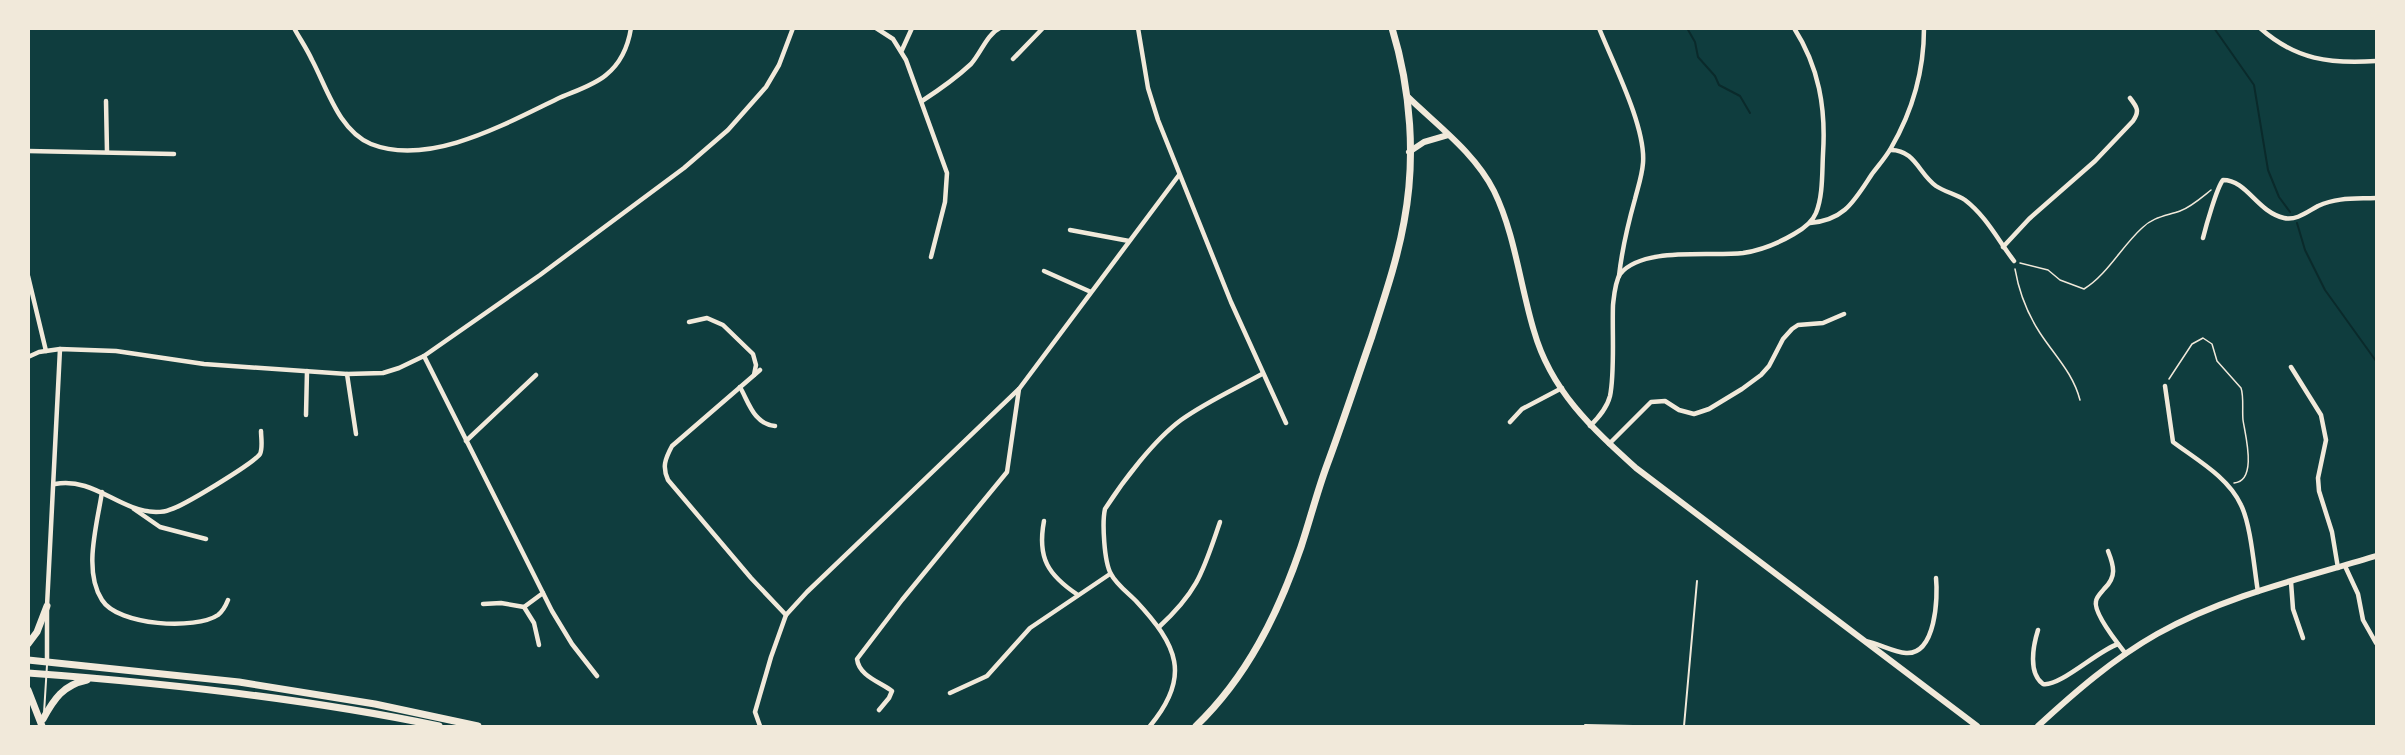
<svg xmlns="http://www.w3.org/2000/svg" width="2405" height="755" font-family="'Fira Sans',sans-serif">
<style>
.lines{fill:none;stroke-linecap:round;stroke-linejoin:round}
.stream{stroke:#0a2a2b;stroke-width:2}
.path{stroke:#f1e9da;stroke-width:1.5}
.service{stroke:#f1e9da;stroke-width:2}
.minor{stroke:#f1e9da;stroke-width:4.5}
.tertiary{stroke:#f1e9da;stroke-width:6}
.secondary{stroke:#f1e9da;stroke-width:7}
</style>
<rect width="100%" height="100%" fill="#0f3d3e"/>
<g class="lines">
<g class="stream">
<polyline points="1687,28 1695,42 1698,57 1715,76 1719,85 1740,96 1750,113"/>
<polyline points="2214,28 2254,85 2268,170 2279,197 2290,212"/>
<polyline points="2297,223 2305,250 2325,290 2376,361"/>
</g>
<g class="path">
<path d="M2020,263L2048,270L2060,280L2084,289C2107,275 2122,246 2142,228C2153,217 2166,216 2180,211C2191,207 2201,198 2211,190"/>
<path d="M2015,269C2019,292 2027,313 2040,333C2055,356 2073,373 2080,400"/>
<path d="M2169,379L2192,344L2203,338L2212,344L2217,361L2241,388C2244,396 2242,410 2243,420C2245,434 2258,481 2234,483"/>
</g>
<g class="service">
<polyline points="44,713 47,665"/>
<polyline points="1585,725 1633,726"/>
<polyline points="1684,726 1697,581"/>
</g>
<g class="minor">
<path d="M294,28C300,39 307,49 312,60C327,88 339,131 371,144C429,167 505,124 557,99C572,92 593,86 606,75C621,63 628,47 631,28"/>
<polyline points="876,28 893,39 906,60 947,173 945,202 931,257"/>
<polyline points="1138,28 1148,88 1158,120 1231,302 1286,423"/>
<path d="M1599,28C1613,63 1646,127 1643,163C1642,176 1638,187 1635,199C1628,224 1622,249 1619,276"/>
<path d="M2260,28C2296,60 2330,64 2376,61"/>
<polyline points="902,50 912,28"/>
<polyline points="1013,59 1043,28"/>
<polyline points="106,101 107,152"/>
<path d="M922,101C939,90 956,78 971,64C981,53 987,34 1000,28"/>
<path d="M1891,150C1915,150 1919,174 1936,186C1945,192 1956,194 1965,200C1986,216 1998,240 2014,261"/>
<polyline points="28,151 174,154"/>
<path d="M1810,223C1845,220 1854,201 1872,174C1878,166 1886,157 1891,148C1912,112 1924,70 1924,28"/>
<polyline points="1070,230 1129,241"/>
<path d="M2203,238C2206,226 2217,187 2223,180C2247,180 2257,212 2284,218C2296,221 2307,212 2318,206C2338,197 2355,199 2376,198"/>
<path d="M2003,247L2029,219L2095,161L2133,121C2140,111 2137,107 2130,98"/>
<polyline points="1044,271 1091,292"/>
<polyline points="28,276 46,351"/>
<polyline points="689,322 707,318 723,325 753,354 756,365 754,375"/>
<polyline points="424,356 552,611 572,644 597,676"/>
<polyline points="28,357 39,352 60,349 116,351 204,364 347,374 383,373 399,368 424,356 540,275 684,168 728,130 766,87 779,65 793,28"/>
<polyline points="2291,367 2321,415 2326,440 2318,478 2319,491 2332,532 2338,568"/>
<path d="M760,370L672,446C665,459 662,467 668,480L751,578L786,615"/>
<polyline points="347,374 356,434"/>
<path d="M2165,386L2173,442C2197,460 2228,477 2241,505C2251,525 2254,568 2258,592"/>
<path d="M740,387C749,403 754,424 775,426"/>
<polyline points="306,415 307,371"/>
<polyline points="1510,422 1522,409 1562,388"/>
<path d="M1590,426C1599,417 1607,408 1610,396C1615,372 1612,332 1613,305C1614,296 1615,282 1620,274C1643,246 1710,257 1743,253C1762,250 1777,244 1794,234C1803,229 1812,223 1816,213C1823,196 1822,173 1823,154C1826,108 1819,67 1794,28"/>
<polyline points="466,441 536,375"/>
<polyline points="1609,444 1651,402 1665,401 1679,410 1694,414 1709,409 1742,389 1761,375 1769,366 1783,339 1792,329 1798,325 1823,323 1844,314"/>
<path d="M55,484C95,477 118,511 156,512C160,512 165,512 169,510C182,507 254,463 260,454C263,448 261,437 261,431"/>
<path d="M102,492C97,525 83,571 102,600C118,626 196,630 218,615C223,611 226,605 228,600"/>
<polyline points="134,509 160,527 206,539"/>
<path d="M1044,521C1037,558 1048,575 1078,595"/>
<path d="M2108,551C2114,566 2117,577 2104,589C2101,593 2097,596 2096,601C2093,613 2118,644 2126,654"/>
<polyline points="2345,566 2358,594 2363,620 2376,643"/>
<polyline points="2291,582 2293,609 2303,638"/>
<polyline points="483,604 501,603 524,607"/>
<path d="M1159,627C1199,590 1203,571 1220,522"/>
<path d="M2038,630C2033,646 2028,673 2043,684C2060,687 2097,651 2118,644"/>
<path d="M1865,641C1878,643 1893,652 1906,653C1936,655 1938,597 1936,578"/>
<polyline points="539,645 534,623 524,607 543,593"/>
<polyline points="47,662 47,606 60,349"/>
<polyline points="950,693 987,676 1030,628 1110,574"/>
<path d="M879,710L889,698L892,691C880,682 859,676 857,659L902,600L1007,472L1019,389"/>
<polyline points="760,726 755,712 771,657 786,615 807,592 1019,389 1179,175"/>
<path d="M1150,726C1192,676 1177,645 1136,601C1128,593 1116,584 1111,574C1104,562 1102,522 1105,509C1123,481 1154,440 1181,420C1206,402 1235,389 1262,374"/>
</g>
<g class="tertiary">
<path d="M1408,97C1438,126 1475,153 1494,191C1515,234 1520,285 1534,331C1551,391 1592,428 1636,468L1977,726"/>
<polyline points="1409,152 1424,142 1448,135"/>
<path d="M2038,726C2075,692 2113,659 2157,634C2225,596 2303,578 2376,556"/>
</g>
<g class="secondary">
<polyline points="28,644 37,632 47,606"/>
<polyline points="28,660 239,682 375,704 478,726"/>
<path d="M28,673C166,683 304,698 439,726"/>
<polyline points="28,690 42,726"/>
<path d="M43,719C54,699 63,685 87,680"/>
<path d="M1196,726C1247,677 1278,614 1301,547C1310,520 1317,492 1327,465C1343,422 1357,379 1372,336C1384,298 1397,261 1404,222C1416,159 1411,90 1392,28"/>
</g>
</g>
<rect width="2405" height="755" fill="none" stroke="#f1e9da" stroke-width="60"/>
</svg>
